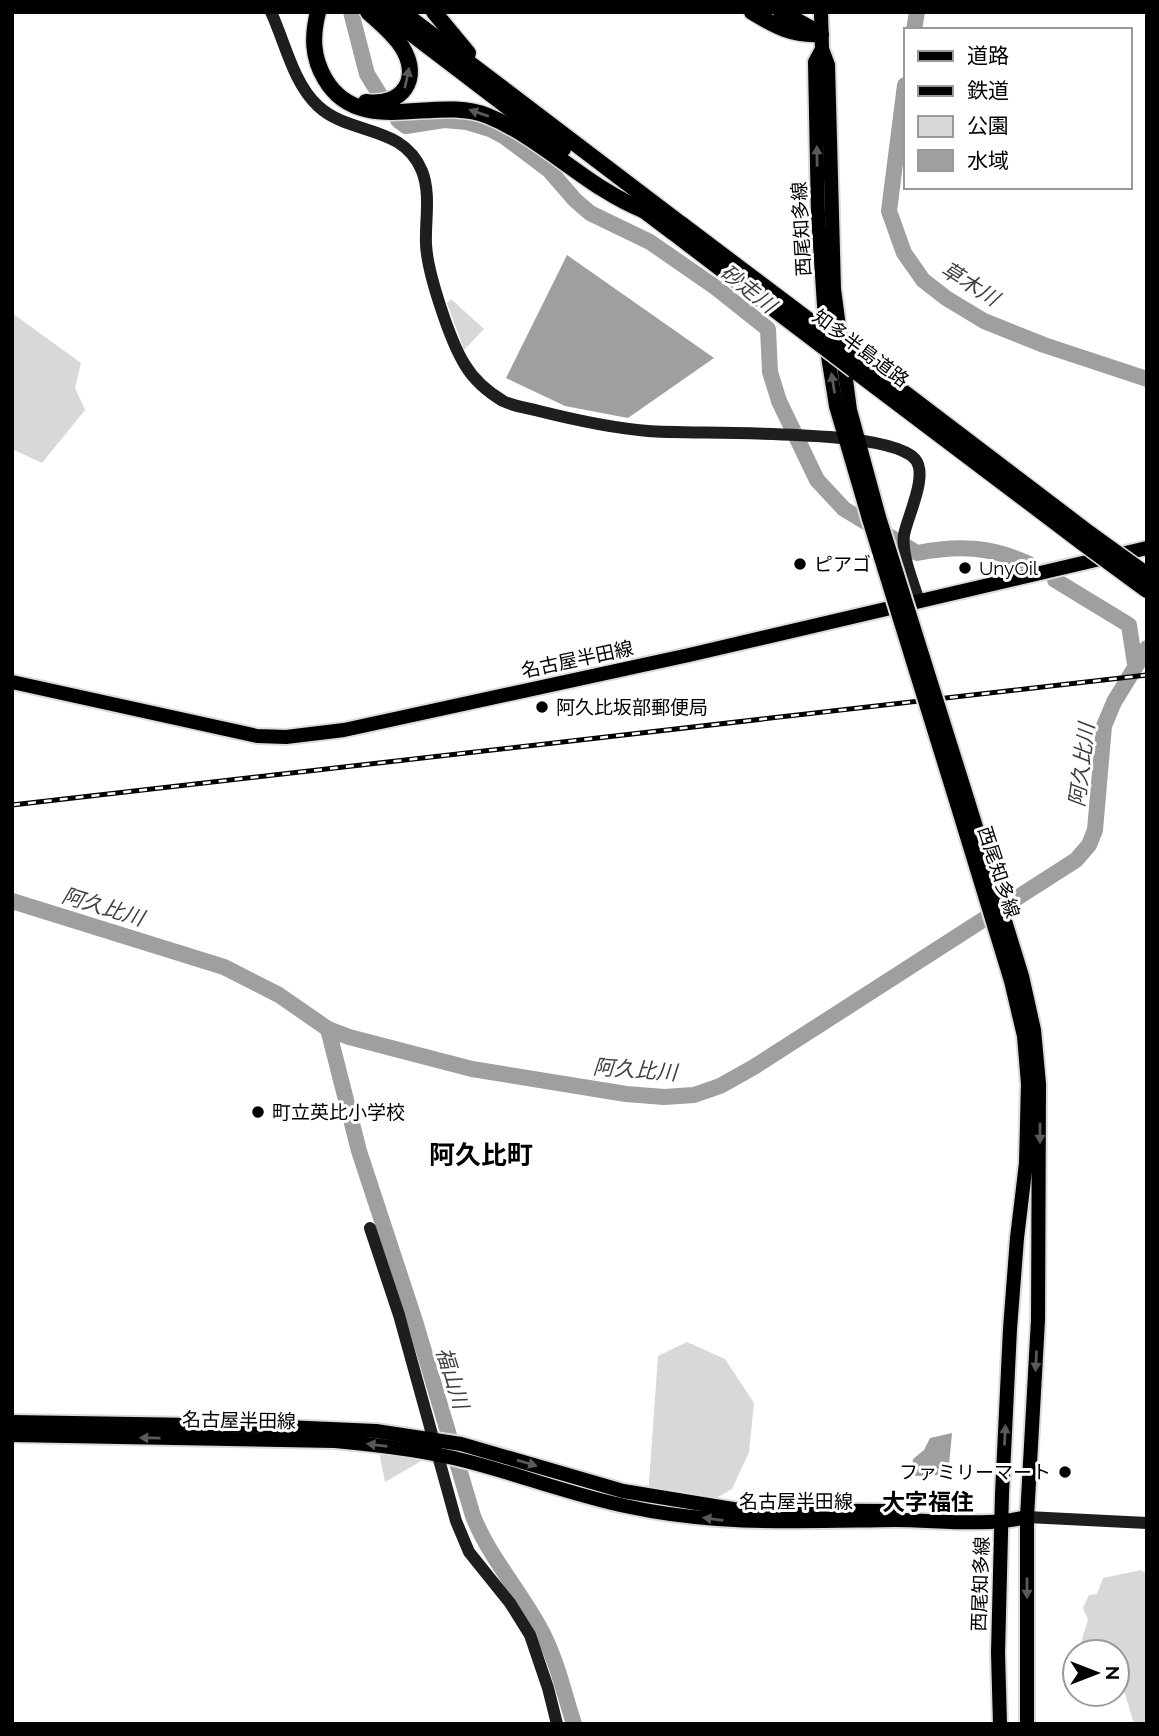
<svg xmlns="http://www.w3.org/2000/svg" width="1159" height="1736" font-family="Raleway,'Noto Sans JP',sans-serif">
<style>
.green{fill:#d8d8d8}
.water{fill:#9f9f9f}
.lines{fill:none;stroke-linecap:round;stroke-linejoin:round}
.river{stroke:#9f9f9f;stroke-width:16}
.primary-casing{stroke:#dbdbdb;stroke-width:18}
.highway-casing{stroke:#dbdbdb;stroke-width:19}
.secondary{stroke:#1e1e1e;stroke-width:12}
.primary{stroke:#000;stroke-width:14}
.highway{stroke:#000;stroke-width:16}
.rail-casing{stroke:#000;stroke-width:5}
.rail{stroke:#fff;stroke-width:2.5;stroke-dasharray:8;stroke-linecap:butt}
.primary-bridge-casing{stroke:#dbdbdb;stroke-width:18;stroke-linecap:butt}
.highway-bridge-casing{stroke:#dbdbdb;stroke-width:19;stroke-linecap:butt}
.primary-bridge{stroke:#000;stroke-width:14}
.highway-bridge{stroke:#000;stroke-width:16}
.oneway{fill:#595959}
.poi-dot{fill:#000;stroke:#fff;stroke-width:2.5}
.labels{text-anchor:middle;stroke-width:6;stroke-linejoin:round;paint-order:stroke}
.street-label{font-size:19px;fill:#000;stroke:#fff}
.poi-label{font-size:19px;fill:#000;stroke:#fff;text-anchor:start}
.water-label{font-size:21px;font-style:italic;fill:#404040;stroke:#fff}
.quarter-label{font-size:23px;font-weight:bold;fill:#000;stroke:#fff}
.district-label{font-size:26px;font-weight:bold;fill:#000;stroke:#fff}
</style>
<rect width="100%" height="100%" fill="#fff"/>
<g class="green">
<polygon points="451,299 484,329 464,350 447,303"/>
<polygon points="12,313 81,363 75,388 85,410 42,463 12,449"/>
<polygon points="687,1342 725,1359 754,1403 749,1452 732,1489 693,1511 665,1508 648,1496 658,1356"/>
<polygon points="379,1452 423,1460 385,1482"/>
<polygon points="1141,1570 1147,1574 1147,1724 1134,1724 1121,1680 1117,1678 1117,1652 1078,1652 1088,1620 1083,1608 1089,1595 1097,1594 1103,1578"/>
</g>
<g class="water">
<polygon points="567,255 714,358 628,418 565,406 506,378"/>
<polygon points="952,1433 948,1475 915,1476 912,1469 913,1459 924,1450 930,1438"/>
</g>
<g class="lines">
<g class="river">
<polyline points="351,12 367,74 380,95"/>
<polyline points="914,30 917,12"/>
<polyline points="905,85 889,211 904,253 923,280 946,298 984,321 1044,345 1147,379"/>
<path d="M398,120L406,126L444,120L467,122L490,129L505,137L549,170L575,200L590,213L650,242L715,287L768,329L770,372L779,401L817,480L844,509L917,553C958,545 991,546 1029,564"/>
<polyline points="1055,580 1129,625 1135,664"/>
<polyline points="12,901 224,967 279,995 328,1029 349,1037 472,1069 626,1094 664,1097 694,1095 720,1086 754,1067 1076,860 1089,845 1095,830 1104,726 1114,702 1147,648"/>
<path d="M328,1029L359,1151L415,1321L473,1516C490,1559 521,1591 542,1632C557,1661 564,1693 574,1724"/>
</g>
<defs>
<g id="primary">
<polyline points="821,12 822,49 828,65 834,289 850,410 879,517"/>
<polyline points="822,49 815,62 818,215 827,350 836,406 869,519"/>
<polyline points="12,682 257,736 286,737 344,730 689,655 1147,548"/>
<polyline points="968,801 1022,976 1034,1030 1039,1084 1038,1320 1027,1517 1027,1724"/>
<polyline points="957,804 1011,981 1024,1036 1028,1084 1026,1163 1017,1238 1010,1329 1002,1494 998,1653 1000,1724"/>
<polyline points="12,1422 263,1426 376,1431 461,1444 623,1491 739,1510 890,1511"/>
<path d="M12,1435L335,1441C379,1445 424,1450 466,1461C521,1475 575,1496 630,1507C717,1526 806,1521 895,1520C938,1520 984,1527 1027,1517"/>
</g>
<g id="highway">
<path d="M318,12C312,36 312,57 325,79C360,139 436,94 488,116C544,139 586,187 643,210"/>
<polyline points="383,12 563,149"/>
<polyline points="402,12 681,224"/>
<polyline points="434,12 468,53"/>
<path d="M752,12C775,26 793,36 821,34"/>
<polyline points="781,12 819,33"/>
<path d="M366,102C402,107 422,79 402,47C393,33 380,23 368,12"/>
<polyline points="637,205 674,233"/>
<polyline points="856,356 1090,534"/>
<polyline points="854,370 1083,543"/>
</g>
</defs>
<use href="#primary" class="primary-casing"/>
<use href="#highway" class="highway-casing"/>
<g class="secondary">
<path d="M271,12C285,42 293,83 318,106C350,136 403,124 422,171C431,194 425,221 426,244C427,272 450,341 465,365C474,380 488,392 503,401C513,406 528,408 539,411C575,420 611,428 648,431C696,435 886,427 915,459C929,475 907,517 904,535C901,556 914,583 919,602"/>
<polyline points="370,1228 399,1315 456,1521 469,1552 510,1603 530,1635 548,1688 557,1724"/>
<polyline points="1027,1517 1147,1523"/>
</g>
<use href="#primary" class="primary"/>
<use href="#highway" class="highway"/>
<defs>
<polyline id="rail" points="12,805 1147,675"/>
</defs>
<use href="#rail" class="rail-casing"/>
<use href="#rail" class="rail"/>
<defs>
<g id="primary-bridge">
<polyline points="879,517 968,801"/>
<polyline points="869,519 957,804"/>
</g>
<g id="highway-bridge">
<polyline points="681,224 856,356"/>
<polyline points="674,233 854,370"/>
<polyline points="1090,534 1147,575"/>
<polyline points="1083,543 1147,590"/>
</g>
</defs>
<use href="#primary-bridge" class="primary-bridge-casing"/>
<use href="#highway-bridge" class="highway-bridge-casing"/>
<use href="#primary-bridge" class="primary-bridge"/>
<use href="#highway-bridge" class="highway-bridge"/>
</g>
<defs><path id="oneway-solid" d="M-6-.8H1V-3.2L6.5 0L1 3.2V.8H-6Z" transform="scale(1.75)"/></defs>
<g class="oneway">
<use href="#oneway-solid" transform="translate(407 78) rotate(-78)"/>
<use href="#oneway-solid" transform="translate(479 113) rotate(-161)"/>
<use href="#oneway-solid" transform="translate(817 156) rotate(-91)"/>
<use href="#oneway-solid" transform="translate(833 383) rotate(-99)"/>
<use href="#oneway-solid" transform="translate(1040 1133) rotate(90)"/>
<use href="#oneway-solid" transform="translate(1036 1361) rotate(93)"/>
<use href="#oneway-solid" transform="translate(1005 1435) rotate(-87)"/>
<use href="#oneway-solid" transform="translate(150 1438) rotate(-179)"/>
<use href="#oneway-solid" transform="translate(377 1445) rotate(-173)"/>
<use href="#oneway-solid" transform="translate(527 1463) rotate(16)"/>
<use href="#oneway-solid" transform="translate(713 1519) rotate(-173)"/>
<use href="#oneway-solid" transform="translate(1027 1588) rotate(90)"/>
</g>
<g class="poi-dot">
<circle cx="800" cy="564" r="7"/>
<circle cx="965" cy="568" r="7"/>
<circle cx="542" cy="707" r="7"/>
<circle cx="258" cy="1112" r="7"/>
<circle cx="1065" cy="1472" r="7"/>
</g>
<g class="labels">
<g class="street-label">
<text transform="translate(801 229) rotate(-93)" y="7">西尾知多線</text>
<text transform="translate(861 348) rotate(37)" y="7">知多半島道路</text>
<text transform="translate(577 659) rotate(-12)" y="7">名古屋半田線</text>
<text transform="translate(999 872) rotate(72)" y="7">西尾知多線</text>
<text transform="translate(239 1420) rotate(1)" y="7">名古屋半田線</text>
<text x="796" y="1508">名古屋半田線</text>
<text transform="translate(980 1584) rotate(-88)" y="7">西尾知多線</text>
</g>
<g class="poi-label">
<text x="814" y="571">ピアゴ</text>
<text x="979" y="575">UnyOil</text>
<text x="556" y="714">阿久比坂部郵便局</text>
<text x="272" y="1119">町立英比小学校</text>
<text x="1051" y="1479" text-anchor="end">ファミリーマート</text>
</g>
<g class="water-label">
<text transform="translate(970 284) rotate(32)" y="7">草木川</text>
<text transform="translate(748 289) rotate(38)" y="7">砂走川</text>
<text transform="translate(1082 765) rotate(-83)" y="7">阿久比川</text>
<text transform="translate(103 907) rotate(17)" y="7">阿久比川</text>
<text transform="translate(635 1070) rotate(4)" y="7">阿久比川</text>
<text transform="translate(452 1378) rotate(73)" y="7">福山川</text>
</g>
<g class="quarter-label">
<text x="928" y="1510">大字福住</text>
</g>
<g class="district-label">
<text x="481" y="1164">阿久比町</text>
</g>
</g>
<rect width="1159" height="1736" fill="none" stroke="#000000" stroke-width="28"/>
<rect x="904" y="28" width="228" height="161" fill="#ffffff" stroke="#999999" stroke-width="2"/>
<rect x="918" y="51" width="35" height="10" fill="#000000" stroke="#999999" stroke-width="2"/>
<text x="967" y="63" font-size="21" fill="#000000">道路</text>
<rect x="918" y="86" width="35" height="10" fill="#000000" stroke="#999999" stroke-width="2"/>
<text x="967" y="98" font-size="21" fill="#000000">鉄道</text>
<rect x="918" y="116" width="35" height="21" fill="#d8d8d8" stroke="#999999" stroke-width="2"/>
<text x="967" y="133" font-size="21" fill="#000000">公園</text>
<rect x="918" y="150" width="35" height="21" fill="#9f9f9f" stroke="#999999" stroke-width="2"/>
<text x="967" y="168" font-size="21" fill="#000000">水域</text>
<g transform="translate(1096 1673) rotate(90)"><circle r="33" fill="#ffffff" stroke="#999999" stroke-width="2"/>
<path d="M0-5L12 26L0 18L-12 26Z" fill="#000000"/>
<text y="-10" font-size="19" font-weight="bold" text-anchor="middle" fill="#000000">N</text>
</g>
</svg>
